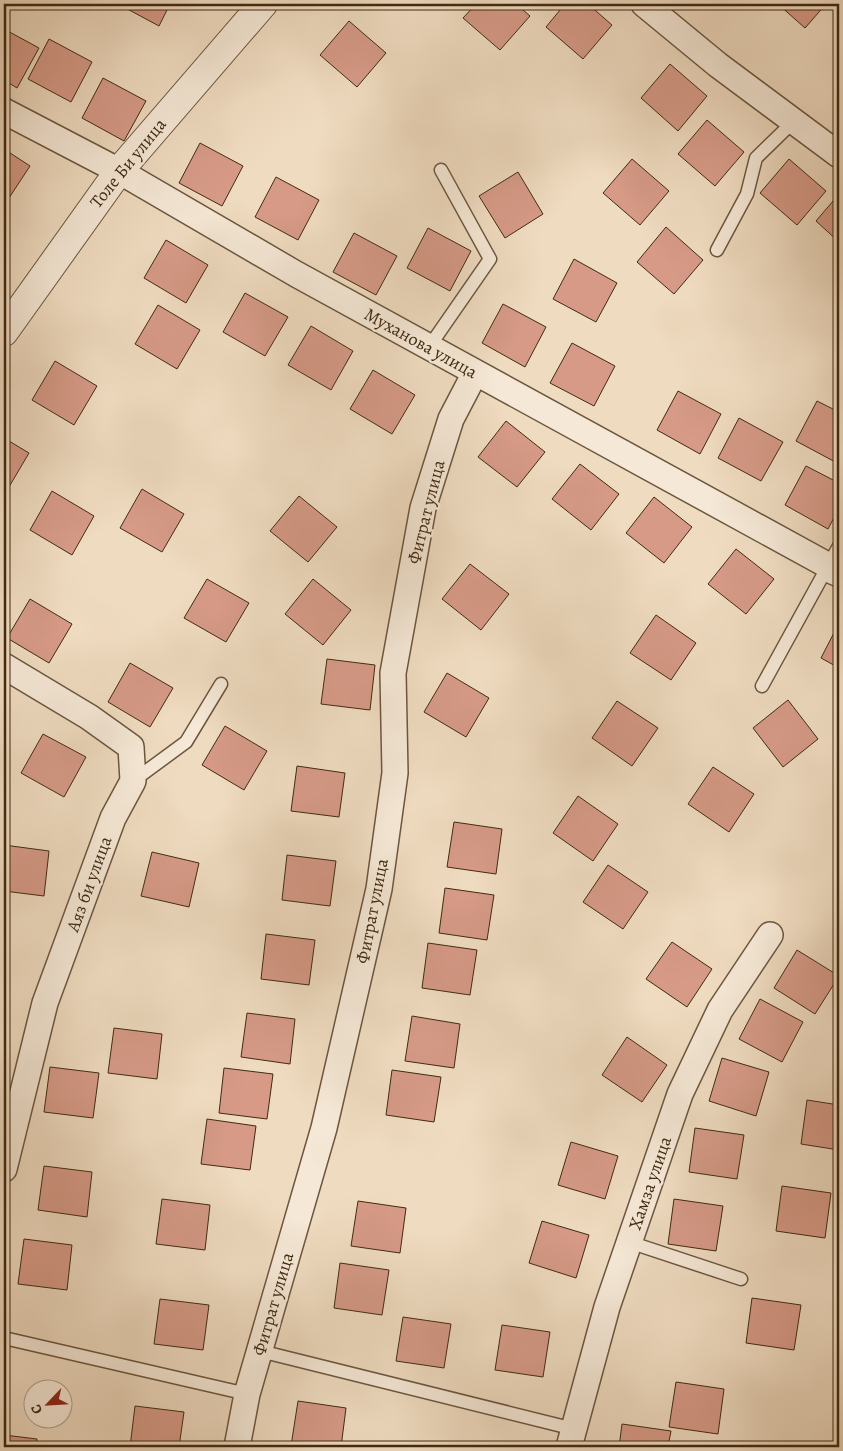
<svg xmlns="http://www.w3.org/2000/svg" width="843" height="1451" font-family="Alegreya,serif">
<style>
.building{fill:#d69a87;stroke:#412a12}
.lines{fill:none;stroke-linecap:round;stroke-linejoin:round}
.service-casing{stroke:#6c563e;stroke-width:15}
.minor-casing{stroke:#6c563e;stroke-width:28}
.tertiary-casing{stroke:#6c563e;stroke-width:30}
.service{stroke:#f5e8d6;stroke-width:12}
.minor{stroke:#f5e8d6;stroke-width:25}
.tertiary{stroke:#f5e8d6;stroke-width:28}
.labels{text-anchor:middle;stroke-width:5;stroke-linejoin:round;paint-order:stroke}
.street-label{font-size:18px;fill:#412a12;stroke:#f5e8d6}
</style>
<rect width="100%" height="100%" fill="#efdbc0"/>
<filter id="stains"><feTurbulence type="fractalNoise" baseFrequency=".004" numOctaves="4"/><feColorMatrix values="0 0 0 0 .2 0 0 0 0 .09 0 0 0 0 .02 0 0 0 .5 -.17"/></filter>
<radialGradient id="worn" r=".72"><stop offset=".6" stop-color="#630" stop-opacity="0"/><stop offset="1" stop-color="#630" stop-opacity=".3"/></radialGradient>
<g class="building">
<polygon points="118,4 170,4 159,26"/>
<polygon points="476,4 516,4 530,16 500,50 463,18"/>
<polygon points="565,4 588,4 612,25 583,59 546,27"/>
<polygon points="778,4 826,4 805,28"/>
<polygon points="349,21 386,53 357,87 320,55"/>
<polygon points="4,29 39,48 17,88 4,80"/>
<polygon points="49,39 92,62 71,102 28,79"/>
<polygon points="670,64 707,96 678,131 641,98"/>
<polygon points="103,78 146,101 124,141 82,118"/>
<polygon points="707,120 744,152 715,186 678,154"/>
<polygon points="200,143 243,166 222,206 179,183"/>
<polygon points="4,149 30,166 5,204 4,203"/>
<polygon points="632,159 669,191 640,225 603,193"/>
<polygon points="789,159 826,191 797,225 760,193"/>
<polygon points="518,172 543,214 505,238 479,196"/>
<polygon points="276,177 319,200 298,240 255,217"/>
<polygon points="839,194 839,242 816,221"/>
<polygon points="666,227 703,260 674,294 637,262"/>
<polygon points="428,228 471,251 450,291 407,268"/>
<polygon points="354,233 397,256 376,295 333,272"/>
<polygon points="166,240 208,265 186,303 144,278"/>
<polygon points="574,259 617,283 596,322 553,299"/>
<polygon points="245,293 288,317 265,356 223,332"/>
<polygon points="503,304 546,327 525,367 482,343"/>
<polygon points="158,305 200,330 177,369 135,344"/>
<polygon points="311,326 353,351 331,390 288,365"/>
<polygon points="572,343 615,366 594,406 550,383"/>
<polygon points="55,361 97,386 74,425 32,400"/>
<polygon points="373,370 415,395 392,434 350,409"/>
<polygon points="678,391 721,414 700,454 657,430"/>
<polygon points="817,401 839,412 839,464 796,441"/>
<polygon points="739,418 783,442 761,481 718,458"/>
<polygon points="506,421 545,452 517,487 478,457"/>
<polygon points="4,438 29,453 6,492 4,490"/>
<polygon points="580,464 619,494 591,530 552,499"/>
<polygon points="806,466 839,483 839,508 828,529 785,505"/>
<polygon points="142,489 184,514 162,552 120,528"/>
<polygon points="52,491 94,516 72,555 30,530"/>
<polygon points="299,496 337,527 308,562 270,531"/>
<polygon points="654,497 692,527 664,563 626,533"/>
<polygon points="736,549 774,579 746,614 708,584"/>
<polygon points="470,564 509,594 481,630 442,599"/>
<polygon points="207,579 249,603 226,642 184,618"/>
<polygon points="313,579 351,610 323,645 285,614"/>
<polygon points="30,599 72,624 49,663 7,638"/>
<polygon points="656,615 696,643 671,680 630,653"/>
<polygon points="839,623 839,668 821,658"/>
<polygon points="327,659 375,665 370,710 321,704"/>
<polygon points="130,663 173,688 150,727 108,702"/>
<polygon points="447,673 489,698 466,737 424,712"/>
<polygon points="788,700 818,739 783,767 753,728"/>
<polygon points="617,701 658,728 632,766 592,738"/>
<polygon points="225,726 267,751 244,790 202,765"/>
<polygon points="43,734 86,757 64,797 21,773"/>
<polygon points="297,766 345,773 339,817 291,811"/>
<polygon points="713,767 754,794 729,832 688,804"/>
<polygon points="578,796 618,824 593,861 553,833"/>
<polygon points="454,822 502,829 496,874 447,867"/>
<polygon points="4,845 49,851 44,896 4,891"/>
<polygon points="152,852 199,863 189,907 141,896"/>
<polygon points="287,855 336,861 330,906 282,900"/>
<polygon points="608,865 648,892 623,929 583,902"/>
<polygon points="445,888 494,895 487,940 439,933"/>
<polygon points="266,934 315,940 309,985 261,979"/>
<polygon points="672,942 712,969 687,1007 646,979"/>
<polygon points="428,943 477,950 470,995 422,988"/>
<polygon points="797,950 839,976 815,1014 774,988"/>
<polygon points="760,999 803,1022 782,1062 739,1039"/>
<polygon points="247,1013 295,1019 290,1064 241,1057"/>
<polygon points="412,1016 460,1024 454,1068 405,1061"/>
<polygon points="114,1028 162,1034 157,1079 108,1073"/>
<polygon points="627,1037 667,1065 642,1102 602,1075"/>
<polygon points="722,1058 769,1072 756,1116 709,1101"/>
<polygon points="50,1067 99,1073 93,1118 44,1112"/>
<polygon points="224,1068 273,1074 267,1119 219,1113"/>
<polygon points="392,1070 441,1077 434,1122 386,1115"/>
<polygon points="807,1100 839,1105 839,1150 801,1144"/>
<polygon points="207,1119 256,1126 250,1170 201,1164"/>
<polygon points="695,1128 744,1135 737,1179 689,1172"/>
<polygon points="571,1142 618,1156 605,1199 558,1185"/>
<polygon points="44,1166 92,1172 87,1217 38,1210"/>
<polygon points="782,1186 831,1193 825,1238 776,1231"/>
<polygon points="162,1199 210,1205 205,1250 156,1244"/>
<polygon points="674,1199 723,1206 716,1251 668,1244"/>
<polygon points="358,1201 406,1208 400,1253 351,1246"/>
<polygon points="542,1221 589,1235 576,1278 529,1263"/>
<polygon points="24,1239 72,1245 67,1290 18,1284"/>
<polygon points="340,1263 389,1270 382,1315 334,1308"/>
<polygon points="752,1298 801,1305 794,1350 746,1343"/>
<polygon points="160,1299 209,1305 203,1350 154,1344"/>
<polygon points="403,1317 451,1324 444,1368 396,1361"/>
<polygon points="502,1325 550,1332 543,1377 495,1370"/>
<polygon points="676,1382 724,1389 718,1434 669,1427"/>
<polygon points="298,1401 346,1408 341,1447 291,1446"/>
<polygon points="135,1406 184,1412 179,1447 130,1447"/>
<polygon points="622,1424 671,1431 668,1447 619,1447"/>
<polygon points="4,1435 37,1439 36,1447 4,1447"/>
</g>
<g class="lines">
<defs>
<g id="service">
<polyline points="717,250 747,194 756,158 794,121"/>
<polyline points="429,347 490,259 441,170"/>
<polyline points="762,686 839,546"/>
<polyline points="133,781 186,742 221,684"/>
<polyline points="629,1242 741,1279"/>
<polyline points="4,1338 247,1394"/>
<polyline points="260,1351 574,1429"/>
</g>
<g id="minor">
<polyline points="644,4 718,65 839,155"/>
<polyline points="4,111 119,171 296,274 829,566 830,570 839,574"/>
<polyline points="4,666 89,717 131,747 133,781 113,818 45,1003 4,1169"/>
<polyline points="237,1447 247,1394 324,1128 379,889 395,773 393,673 423,508 451,419 475,373"/>
<polyline points="569,1447 607,1307 680,1094 720,1010 770,935"/>
</g>
<polyline id="tertiary" points="4,332 119,171 263,4"/>
</defs>
<use href="#service" class="service-casing"/>
<use href="#minor" class="minor-casing"/>
<use href="#tertiary" class="tertiary-casing"/>
<use href="#service" class="service"/>
<use href="#minor" class="minor"/>
<use href="#tertiary" class="tertiary"/>
</g>
<g class="labels">
<g class="street-label">
<text transform="translate(128 163) rotate(-51)" y="6">Толе Би улица</text>
<text transform="translate(421 343) rotate(29)" y="6">Муханова улица</text>
<text transform="translate(426 512) rotate(-76)" y="6">Фитрат улица</text>
<text transform="translate(89 884) rotate(-70)" y="6">Аяз би улица</text>
<text transform="translate(372 911) rotate(-79)" y="6">Фитрат улица</text>
<text transform="translate(650 1183) rotate(-71)" y="6">Хамза улица</text>
<text transform="translate(273 1304) rotate(-74)" y="6">Фитрат улица</text>
</g>
</g>
<rect width="843" height="1451" fill="none" stroke="#efdbc0" stroke-width="20"/>
<rect x="5" y="5" width="833" height="1441" fill="none" stroke="#412a12" stroke-width="2.5"/>
<rect x="10" y="10" width="823" height="1431" fill="none" stroke="#412a12"/>
<g transform="translate(48 1404) rotate(245)"><circle r="24" fill="#f5e8d6" stroke="#ad9c88"/>
<path d="M0-4L9 19L0 12L-9 19Z" fill="#8f2418"/>
<text y="-8" font-size="14" font-weight="bold" text-anchor="middle" fill="#412a12">С</text>
</g>
<rect width="100%" height="100%" filter="url(#stains)"/>
<rect width="100%" height="100%" fill="url(#worn)"/>
</svg>
